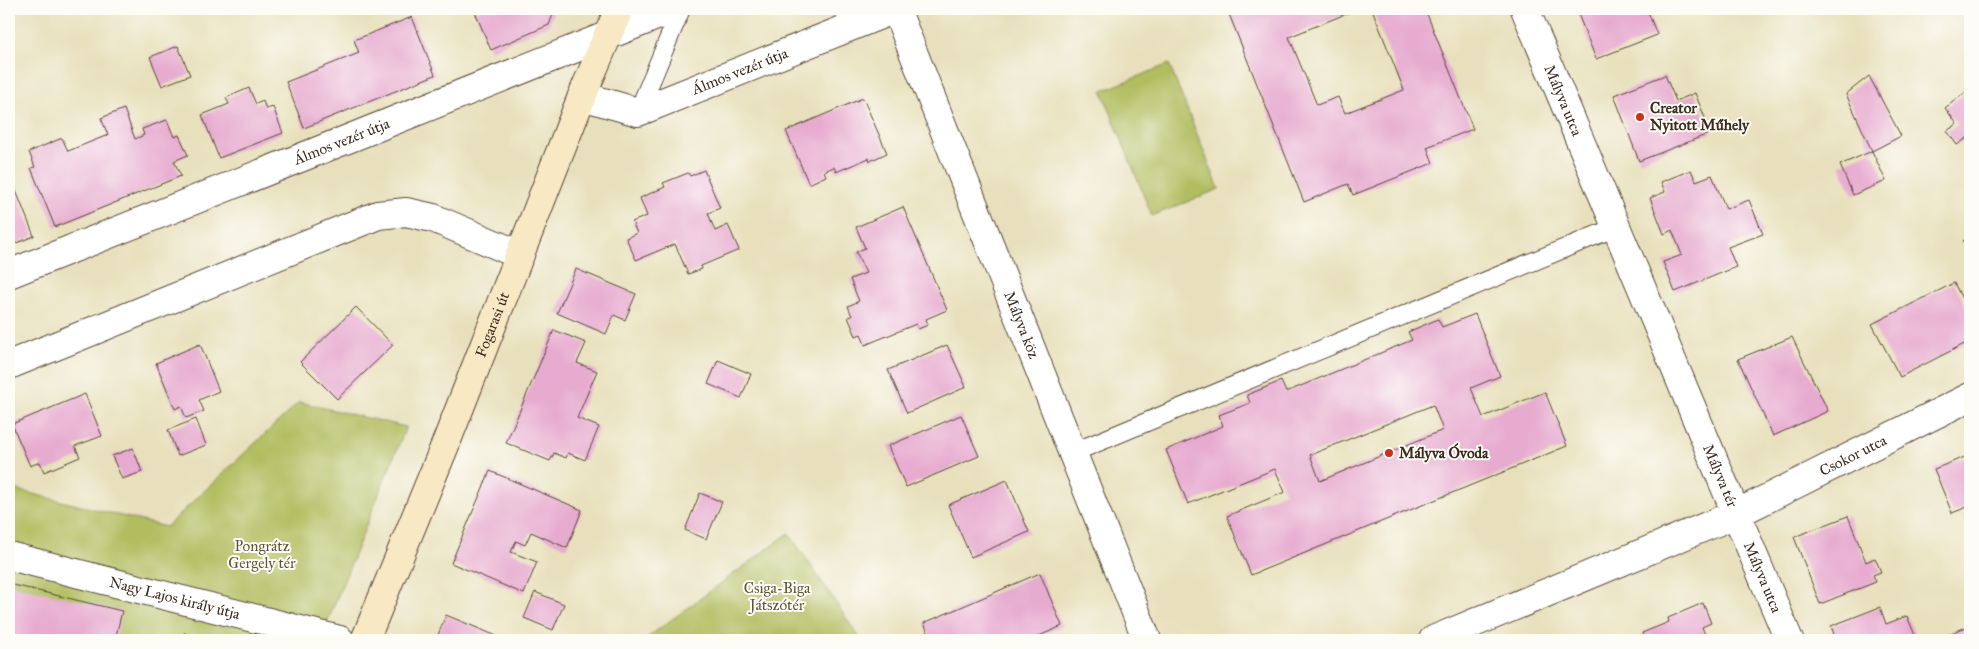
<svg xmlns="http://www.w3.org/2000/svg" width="1979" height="649" font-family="'IM FELL Great Primer',serif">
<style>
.green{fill:#b1bd5f;stroke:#76743e}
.building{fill:#e7abd0;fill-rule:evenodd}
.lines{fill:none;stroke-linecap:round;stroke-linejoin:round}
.service-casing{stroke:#554536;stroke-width:20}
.minor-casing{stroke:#554536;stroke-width:30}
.secondary-casing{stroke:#554536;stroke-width:30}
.path{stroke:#554536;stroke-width:3;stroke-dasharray:1 4;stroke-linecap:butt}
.service{stroke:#fff;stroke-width:18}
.minor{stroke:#fff;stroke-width:28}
.secondary{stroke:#f8e8c3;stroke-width:28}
.poi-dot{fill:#c8321e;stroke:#fdfcf7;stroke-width:2}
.labels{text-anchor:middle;stroke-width:4;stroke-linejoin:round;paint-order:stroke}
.street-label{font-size:15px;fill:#3b2a1e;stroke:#fdfcf7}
.poi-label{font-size:15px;font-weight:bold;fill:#3b2a1e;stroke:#fdfcf7;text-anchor:start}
.park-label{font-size:15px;fill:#5e5632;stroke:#fdfcf7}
</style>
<rect width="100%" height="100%" fill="#fdfcf7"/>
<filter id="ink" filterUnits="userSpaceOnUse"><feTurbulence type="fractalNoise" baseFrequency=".02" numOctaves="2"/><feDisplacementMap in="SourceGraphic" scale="10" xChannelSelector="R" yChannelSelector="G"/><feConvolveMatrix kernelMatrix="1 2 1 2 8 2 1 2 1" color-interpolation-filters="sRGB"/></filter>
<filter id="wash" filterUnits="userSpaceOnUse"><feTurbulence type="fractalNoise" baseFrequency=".0096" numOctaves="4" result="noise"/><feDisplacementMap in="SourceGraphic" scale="20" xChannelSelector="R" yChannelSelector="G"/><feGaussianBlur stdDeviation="1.12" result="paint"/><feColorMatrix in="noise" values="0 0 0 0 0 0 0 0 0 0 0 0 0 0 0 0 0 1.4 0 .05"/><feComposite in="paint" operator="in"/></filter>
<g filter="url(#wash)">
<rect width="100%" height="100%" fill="#e8e0bc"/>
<g class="green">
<polygon points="1169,64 1219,189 1152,216 1102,91"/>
<polygon points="299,402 406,427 320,640 9,640 9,488 166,527"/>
<polygon points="789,533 861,640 644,640"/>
</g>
<g id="blocks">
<g class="building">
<polygon points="482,9 555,9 549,25 491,50 475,12"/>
<polygon points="1227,9 1358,9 1289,37 1317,105 1338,97 1345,113 1404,90 1372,9 1425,9 1473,129 1427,147 1433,163 1353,195 1348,184 1304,202"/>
<polygon points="1576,9 1647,9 1657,35 1596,59"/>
<polygon points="412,17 435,75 304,128 286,82 359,53 354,40"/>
<polygon points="178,46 190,75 162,86 150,57"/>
<polygon points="1665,75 1676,101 1695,93 1711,133 1639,161 1614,95"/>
<polygon points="1869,76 1901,136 1872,151 1846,94"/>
<polygon points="249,88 256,104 263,101 266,109 273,107 283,133 219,158 202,115 229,104 226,98"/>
<polygon points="1970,89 1970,136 1957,145 1947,131 1957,124 1945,108"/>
<polygon points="863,98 887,153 870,161 869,158 836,172 834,167 824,171 826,176 809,184 786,131"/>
<polygon points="124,109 135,139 144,135 142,129 167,120 174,137 179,135 188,155 174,161 181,176 55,227 31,168 35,167 29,152 62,138 68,151 108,135 101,118"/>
<polygon points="1872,151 1886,181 1853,195 1840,165"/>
<polygon points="704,170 720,208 708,213 715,231 728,225 739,250 701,266 702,269 688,274 675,244 636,260 626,238 637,233 632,222 647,216 640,198 665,187 663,183 688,173 690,176"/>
<polygon points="1691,170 1696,181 1712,175 1726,209 1749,200 1763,234 1728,247 1736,267 1675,292 1663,262 1682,255 1672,230 1664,234 1650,198 1665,192 1661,182"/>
<polygon points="9,173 34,236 9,246"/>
<polygon points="903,207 947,310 926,319 928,325 918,329 916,324 865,345 861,334 856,336 848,317 852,316 848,306 859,301 850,279 866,273 856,252 865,248 856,227"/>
<polygon points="1970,236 1970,253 1963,241"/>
<polygon points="576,269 636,294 625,320 614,315 606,334 557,313"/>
<polygon points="1954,283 1970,314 1970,341 1900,377 1872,324"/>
<polygon points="356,307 393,345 337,399 300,362"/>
<path d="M1475,314L1500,376L1471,388L1483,417L1545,392L1567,446L1251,575L1227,516L1285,492L1275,469L1188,504L1166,450L1223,426L1219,415L1250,403L1247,395L1281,381L1286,392L1412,340L1408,332L1438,319L1442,327ZM1433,405L1443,430L1320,481L1310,455Z"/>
<polygon points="554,330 586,343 577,363 597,371 577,418 599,427 585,460 568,453 566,458 554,453 550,461 506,443"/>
<polygon points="1792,337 1828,411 1773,436 1738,359"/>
<polygon points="200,344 219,391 199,400 204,411 186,418 181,406 175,409 156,363"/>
<polygon points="947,345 966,387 907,413 888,370"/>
<polygon points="718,360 751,374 741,398 708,384"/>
<polygon points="85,394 102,436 75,446 80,457 44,472 40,462 30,466 12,424"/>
<polygon points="961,415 979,456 906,487 888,446"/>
<polygon points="196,419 206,445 178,456 168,430"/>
<polygon points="133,448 142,472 122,479 112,456"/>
<polygon points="1970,455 1970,506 1952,513 1934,469"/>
<polygon points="490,471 582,510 567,548 531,532 525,545 516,541 511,552 537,562 524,594 451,563"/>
<polygon points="1007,480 1029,532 971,557 948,505"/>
<polygon points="700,493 722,502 706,539 685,530"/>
<polygon points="1848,516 1866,562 1875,558 1881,572 1873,575 1876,582 1820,604 1794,537"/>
<polygon points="1040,573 1062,626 1030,640 931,640 924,623"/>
<polygon points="9,584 122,611 115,640 9,640"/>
<polygon points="535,592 564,604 553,630 524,618"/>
<polygon points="1703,603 1711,623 1702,627 1707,640 1645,640 1642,633 1669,622 1668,618"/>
<polygon points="1880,607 1886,624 1907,616 1917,640 1836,640 1831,626"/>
<polygon points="446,615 499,637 498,640 436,640"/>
<polygon points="1969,626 1970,640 1933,640"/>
</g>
</g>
</g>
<g filter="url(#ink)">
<use href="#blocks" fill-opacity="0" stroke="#554536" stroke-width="1"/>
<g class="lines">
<defs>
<g id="service">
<polyline points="638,112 681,9"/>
<polyline points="1072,453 1616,227"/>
</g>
<g id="minor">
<path id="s1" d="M896,9L1147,640"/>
<path id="s2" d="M1525,9L1789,640"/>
<path id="s3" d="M582,96L638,112L895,9"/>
<path id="s4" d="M9,274L674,9"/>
<polyline points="9,365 378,215 406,212 433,218 520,255"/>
<path id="s5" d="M9,556L340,640"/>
<path id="s6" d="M1433,640L1736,514L1970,397"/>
</g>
<g id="secondary">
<path id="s7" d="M365,640L446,443L582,96L619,9"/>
</g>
</defs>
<use href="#service" class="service-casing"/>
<use href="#minor" class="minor-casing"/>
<use href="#secondary" class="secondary-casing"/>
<polyline class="path" points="184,633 190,640"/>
<use href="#service" class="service"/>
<use href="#minor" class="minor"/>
<use href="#secondary" class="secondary"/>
</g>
</g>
<g class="poi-dot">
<circle cx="1640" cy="117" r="5"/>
<circle cx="1389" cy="453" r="5"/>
</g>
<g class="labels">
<g class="street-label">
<text dy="5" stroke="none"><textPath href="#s3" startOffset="168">Álmos vezér útja</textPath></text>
<text dy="5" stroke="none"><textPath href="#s2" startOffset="99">Mályva utca</textPath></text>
<text dy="5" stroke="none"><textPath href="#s4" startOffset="358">Álmos vezér útja</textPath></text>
<text dy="5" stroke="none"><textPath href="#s7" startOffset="340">Fogarasi út</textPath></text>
<text dy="5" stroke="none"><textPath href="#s1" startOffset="340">Mályva köz</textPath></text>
<text dy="5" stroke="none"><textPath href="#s6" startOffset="459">Csokor utca</textPath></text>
<text dy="5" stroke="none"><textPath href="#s2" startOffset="506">Mályva tér</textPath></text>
<text dy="5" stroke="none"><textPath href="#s2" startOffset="616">Mályva utca</textPath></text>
<text dy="5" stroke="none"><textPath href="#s5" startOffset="171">Nagy Lajos király útja</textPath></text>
</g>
<g class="poi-label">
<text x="1650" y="113">Creator<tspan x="1650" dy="17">Nyitott Műhely</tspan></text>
<text x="1399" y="458">Mályva Óvoda</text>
</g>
<g class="park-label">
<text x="262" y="551">Pongrátz<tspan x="262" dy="17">Gergely tér</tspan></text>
<text x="777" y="593">Csiga-Biga<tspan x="777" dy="17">Játszótér</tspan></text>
</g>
</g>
<rect width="1979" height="649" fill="none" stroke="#fdfcf7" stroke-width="30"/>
</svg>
